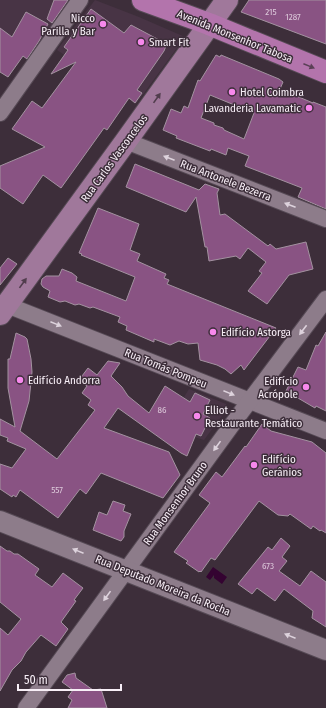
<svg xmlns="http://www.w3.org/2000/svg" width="326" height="708" font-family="'Fira Sans Condensed',sans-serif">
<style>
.built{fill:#483445}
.water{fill:#340331}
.building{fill:#895383;stroke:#a392a0;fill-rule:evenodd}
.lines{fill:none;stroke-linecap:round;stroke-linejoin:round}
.minor-casing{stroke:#564a55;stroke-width:18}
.tertiary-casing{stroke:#564a55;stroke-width:22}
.secondary-casing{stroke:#564a55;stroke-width:24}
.primary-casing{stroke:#564a55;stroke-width:24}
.minor{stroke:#8d7c8a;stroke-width:16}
.tertiary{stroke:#8d7c8a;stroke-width:20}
.secondary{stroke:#a0789b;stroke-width:22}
.primary{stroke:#b374ac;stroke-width:22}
.oneway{fill:#5a4056}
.oneway2{fill:#513d4d}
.oneway3{fill:#ddd2dc}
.poi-dot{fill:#f788ec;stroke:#3d2e3a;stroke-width:1.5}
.labels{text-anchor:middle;stroke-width:3;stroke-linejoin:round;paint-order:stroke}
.number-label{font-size:9px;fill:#dcc8da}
.poi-label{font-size:11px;fill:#f8eff7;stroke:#3d2e3a;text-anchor:start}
.street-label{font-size:11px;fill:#f8eff7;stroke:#3d2e3a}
</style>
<rect width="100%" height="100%" fill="#3d2e3a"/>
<g class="built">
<polygon points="0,0 72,0 28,60 0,39"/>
<polygon points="95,0 139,17 185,37 136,104 57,50"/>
<polygon points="189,389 226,404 227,409 204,440 165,428"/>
</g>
<polygon class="water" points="213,567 227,577 222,584 214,578 214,575 210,580 206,577"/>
<g class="building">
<polygon points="54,0 68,0 52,23 47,19"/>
<polygon points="249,0 326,0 326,44 241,12"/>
<polygon points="91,9 124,33 131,25 163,42 166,46 164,51 137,90 142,93 135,103 129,98 107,130 104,128 61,188 43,175 23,204 0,188 0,166 45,147 12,129 32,101 42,108 76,62 51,74 68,50 64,47"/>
<polygon points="26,12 48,24 39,41 27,59 23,56 8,77 0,72 0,28 12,37"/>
<path d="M216,55L220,57L221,55L279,79L283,82L280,89L313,103V102L326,107V209L298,197L302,188L245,166L249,156L228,148L226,155L211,149L210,151L176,138L177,136L163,130L171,109L181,113L184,106L188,108L198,80L200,81ZM210,95L254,113L244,139L224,130L223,128L214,125V123L201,118Z"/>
<polygon points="135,164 199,190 205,184 219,189 217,193 220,215 225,214 268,246 270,244 276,249 306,242 313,269 289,275 267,304 248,291 262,273 259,271 266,262 248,248 240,259 236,256 209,261 207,247 205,247 196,197 186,212 126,187"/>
<polygon points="98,208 139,224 130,250 140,254 137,261 166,274 164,278 169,280 167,284 276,328 244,370 241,365 231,374 225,369 217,365 200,360 198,343 188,344 179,341 170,345 154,339 154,342 126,330 127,326 118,322 120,317 93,307 90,308 79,304 75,305 65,301 60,302 48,297 50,291 43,287 41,284 42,279 46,276 59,276 62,269 72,273 77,277 76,281 126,301 135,277 81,255 82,254 79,253"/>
<polygon points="8,258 17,264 0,285 0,268"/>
<polygon points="326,332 326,411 316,406 315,408 286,391 298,367 306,370 316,345 318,346"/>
<polygon points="16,333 25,337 27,339 31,359 32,372 29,401 20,431 57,459 95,410 88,405 91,400 82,393 87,386 79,380 88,368 97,375 108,361 120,363 111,376 122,387 128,396 149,413 165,386 190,402 195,393 210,400 203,414 210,418 201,436 196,434 187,456 181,453 118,408 104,428 169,452 180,475 163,498 101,473 86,494 80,489 58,518 20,490 16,497 13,495 12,497 0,489 0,464 12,468 26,449 7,441 8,438 0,435 0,419 15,427 8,388 8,359 10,359"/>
<polygon points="262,424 271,431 312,442 326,453 326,533 321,530 320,531 313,526 311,529 290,514 288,516 278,515 259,501 215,560 211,558 201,572 200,571 199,572 186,563 188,561 174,552 210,503 199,495 216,472 222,477 245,446 246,447"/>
<polygon points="113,501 125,505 123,511 131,514 124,531 124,537 121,541 93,530 99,512 107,515"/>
<polygon points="281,538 290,546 282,557 287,561 279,571 300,586 311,571 326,582 326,627 312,618 313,611 284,589 275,601 257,588 252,594 238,584 268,547 272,550"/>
<polygon points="0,546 7,551 10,551 14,554 18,554 39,569 35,575 52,587 63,573 83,588 74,600 76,601 61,622 68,629 56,646 41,635 26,652 21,661 12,670 0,691 0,628 8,635 21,619 0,602"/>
<polygon points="75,673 76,678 93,690 101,689 107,708 68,708 72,700 68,697 73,690 62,682 67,675"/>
</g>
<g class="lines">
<defs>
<g id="minor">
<polyline points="0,113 80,0"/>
<polyline points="126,141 326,219"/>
<polyline points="7,305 326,431"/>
<polyline points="26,708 242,411 326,299"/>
</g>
<polyline id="tertiary" points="0,521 326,650"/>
<polyline id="secondary" points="0,314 126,141 227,0"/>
<polyline id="primary" points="143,0 209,24 326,72"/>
</defs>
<use href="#minor" class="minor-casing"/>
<use href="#tertiary" class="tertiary-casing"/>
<use href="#secondary" class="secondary-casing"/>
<use href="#primary" class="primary-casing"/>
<use href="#minor" class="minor"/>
<use href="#tertiary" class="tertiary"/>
<use href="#secondary" class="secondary"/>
<use href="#primary" class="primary"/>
</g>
<defs><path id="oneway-solid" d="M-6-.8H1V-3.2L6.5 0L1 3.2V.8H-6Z"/></defs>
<use class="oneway" href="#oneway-solid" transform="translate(309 66) rotate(22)"/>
<g class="oneway2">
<use href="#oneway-solid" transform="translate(157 98) rotate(-55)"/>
<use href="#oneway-solid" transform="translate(23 283) rotate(-54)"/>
</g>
<g class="oneway3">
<use href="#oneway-solid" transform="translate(169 158) rotate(-159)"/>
<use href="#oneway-solid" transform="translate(290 205) rotate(-159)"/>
<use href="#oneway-solid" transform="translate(56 324) rotate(22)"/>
<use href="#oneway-solid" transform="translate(303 330) rotate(127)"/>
<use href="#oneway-solid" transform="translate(229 393) rotate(22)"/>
<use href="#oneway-solid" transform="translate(217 446) rotate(126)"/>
<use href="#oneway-solid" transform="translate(78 551) rotate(-158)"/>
<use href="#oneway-solid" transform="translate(107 596) rotate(126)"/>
<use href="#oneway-solid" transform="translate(290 636) rotate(-158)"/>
</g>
<g class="poi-dot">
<circle cx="103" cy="24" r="4"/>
<circle cx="141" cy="42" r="4"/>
<circle cx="232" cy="92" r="4"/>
<circle cx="309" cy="108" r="4"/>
<circle cx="213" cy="332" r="4"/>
<circle cx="20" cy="380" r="4"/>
<circle cx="306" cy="387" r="4"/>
<circle cx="197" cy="416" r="4"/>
<circle cx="254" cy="465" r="4"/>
</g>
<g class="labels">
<g class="number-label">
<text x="271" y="15">215</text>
<text x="293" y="20">1287</text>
<text x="162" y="413">86</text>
<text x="57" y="493">557</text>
<text x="268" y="569">673</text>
</g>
<g class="poi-label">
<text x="95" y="22" text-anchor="end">Nicco<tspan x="95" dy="13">Parilla y Bar</tspan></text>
<text x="149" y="46">Smart Fit</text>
<text x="240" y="96">Hotel Coimbra</text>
<text x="301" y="112" text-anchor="end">Lavanderia Lavamatic</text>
<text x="221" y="336">Edifício Astorga</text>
<text x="28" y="384">Edifício Andorra</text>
<text x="298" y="385" text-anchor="end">Edifício<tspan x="298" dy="13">Acrópole</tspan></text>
<text x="205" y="414">Elliot -<tspan x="205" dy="13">Restaurante Temático</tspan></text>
<text x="262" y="463">Edifício<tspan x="262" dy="13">Gerânios</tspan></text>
</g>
<g class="street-label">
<text transform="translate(235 36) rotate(22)" y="4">Avenida Monsenhor Tabosa</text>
<text transform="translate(114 158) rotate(-54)" y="4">Rua Carlos Vasconcelos</text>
<text transform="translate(226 180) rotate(21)" y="4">Rua Antonele Bezerra</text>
<text transform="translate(166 368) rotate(22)" y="4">Rua Tomás Pompeu</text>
<text transform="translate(175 503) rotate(-54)" y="4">Rua Monsenhor Bruno</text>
<text transform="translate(163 585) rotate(22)" y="4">Rua Deputado Moreira da Rocha</text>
</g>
</g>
<path d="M18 684v6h103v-6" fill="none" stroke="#f8eff7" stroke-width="2"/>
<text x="24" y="684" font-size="12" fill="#f8eff7" stroke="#3d2e3a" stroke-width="3" paint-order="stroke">50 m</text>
</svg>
